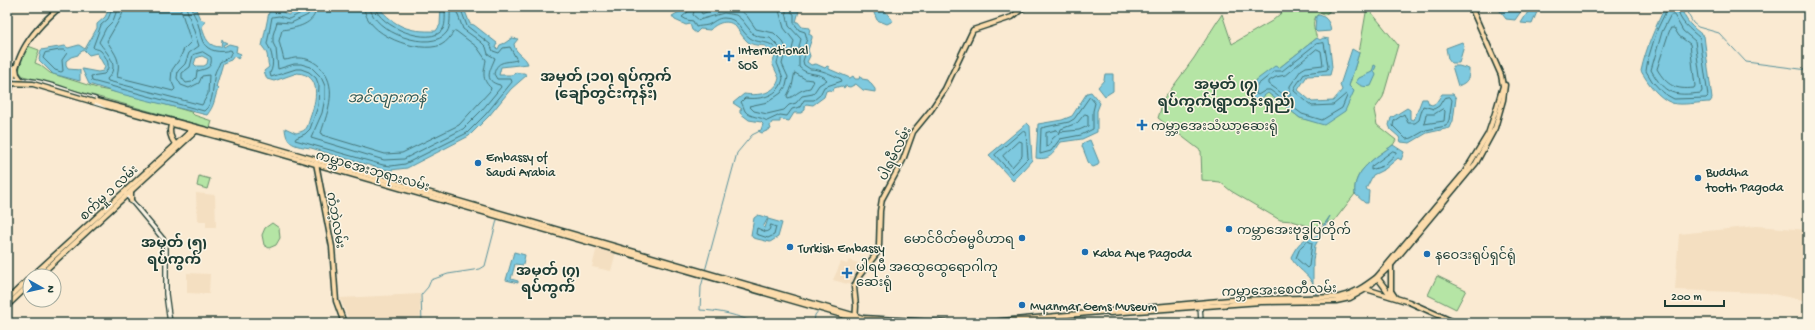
<svg xmlns="http://www.w3.org/2000/svg" width="1815" height="330" font-family="'Gochi Hand','Noto Sans Myanmar',sans-serif">
<style>
.built{fill:#f4dfc1}
.green{fill:#b5e5a5;stroke:#6a916c}
.water{fill:#7ec9df;stroke:#58919b;fill-rule:evenodd}
.lines{fill:none;stroke-linecap:round;stroke-linejoin:round}
.shore{stroke:#457578;stroke-width:1}
.stream{stroke:#58919b;stroke-width:1}
.secondary-casing{stroke:#1f3d34;stroke-width:6}
.primary-casing{stroke:#1f3d34;stroke-width:7}
.secondary{stroke:#fcf5e5;stroke-width:3.5}
.primary{stroke:#fcdcac;stroke-width:4}
.primary-bridge-casing{stroke:#1f3d34;stroke-width:7;stroke-linecap:butt}
.primary-bridge{stroke:#fcdcac;stroke-width:4}
.poi-dot{fill:#1f6fb2;stroke:#fcf5e5;stroke-width:1.5}
.labels{text-anchor:middle;stroke-width:3;stroke-linejoin:round;paint-order:stroke}
.poi-label{font-size:13px;fill:#1f3d34;stroke:#fcf5e5;text-anchor:start}
.street-label{font-size:13px;fill:#1f3d34;stroke:#fcf5e5}
.water-label{font-size:14px;font-style:italic;fill:#325956;stroke:#fcf5e5}
.quarter-label{font-size:15px;font-weight:bold;fill:#1f3d34;stroke:#fcf5e5}
</style>
<rect width="100%" height="100%" fill="#faead2"/>
<filter id="ink" filterUnits="userSpaceOnUse"><feTurbulence type="fractalNoise" baseFrequency=".025" numOctaves="2"/><feDisplacementMap in="SourceGraphic" scale="8" xChannelSelector="R" yChannelSelector="G"/><feConvolveMatrix kernelMatrix="1 2 1 2 8 2 1 2 1" color-interpolation-filters="sRGB"/></filter>
<g filter="url(#ink)">
<g class="built">
<polygon points="196,193 215,195 216,227 206,227 206,221 197,221"/>
<polygon points="1756,226 1808,230 1808,301 1767,293 1675,290 1679,234"/>
<polygon points="597,247 616,252 611,271 592,267"/>
<polygon points="849,260 864,265 853,279 851,285 833,280 841,262 847,264"/>
<polygon points="187,273 210,274 209,294 187,293"/>
<polygon points="420,294 421,323 350,323 340,298"/>
</g>
<g class="green">
<path d="M1288,7H1329V12L1324,15L1320,13C1310,19 1314,30 1317,38L1279,68L1268,93L1300,118L1324,124L1349,86L1359,53L1367,7L1398,45L1383,97L1374,110L1377,125L1396,140L1393,145C1377,157 1352,170 1355,194L1334,221L1312,227L1292,221L1280,220L1231,191L1220,182L1202,180L1201,151L1158,118L1164,99L1194,58L1222,14L1232,44L1272,21Z"/>
<polygon points="28,46 39,50 35,63 40,65 50,73 100,89 140,97 191,112 194,115 212,121 210,128 23,76 19,71 23,54"/>
<polygon points="199,176 210,179 207,189 197,186"/>
<polygon points="272,223 279,228 280,238 276,245 269,248 264,245 262,235 265,228"/>
<polygon points="1437,276 1466,290 1456,309 1428,295"/>
</g>
<g class="water">
<path d="M110,7H195L200,19L205,21L202,27C205,39 209,47 221,47L222,39L223,41L227,43L223,45L224,47L229,44L237,46L236,52L241,54L238,59L234,56L231,60L223,63L216,87L218,89C214,99 215,105 207,115L117,93L89,84L82,69L98,72L103,71L105,67L97,53L89,55L84,50L79,53L78,55L71,57L66,61V66L68,69L80,70V81L53,74L39,60L41,50L65,46L68,48L79,45L85,49L97,28V24L105,17ZM202,56L208,59L207,64L204,66H196L194,64L196,58Z"/>
<path d="M303,7H378C396,27 408,32 436,31L440,25L441,7H462L465,11L470,24L474,25L497,43L495,48L498,49L500,45L505,43L512,38L518,39L514,44C515,54 525,55 528,64L501,67L499,75H512L517,72V73H524L527,75L511,89L489,116L469,136L407,168L391,170L382,169L311,148C295,146 286,145 285,128L296,133C300,132 305,131 307,127C308,125 309,121 310,118C316,101 323,75 297,73L274,81L267,79L264,71L269,67C266,56 270,56 262,46L269,12L273,8L277,10L273,11L275,13L279,10L288,15Z"/>
<path d="M688,7H792L799,11L796,22H798L802,27L810,28L809,34L812,36V38L808,50L810,56L807,62L811,65L816,64L825,68L827,66L829,67V69L850,78L853,76L855,79H859L860,76L862,79L868,80L875,89V92L863,90L856,84L850,87L845,86L844,88L841,86L834,88L833,91L829,90L826,91L824,97L813,105L806,104L805,106V110L801,113H794L789,121L780,119V122H772L770,126L771,129L762,133L758,131L761,130L763,124L761,122L749,120L740,113V110L742,109L733,103L744,94C758,96 776,94 779,78L772,63L775,57L771,50L765,51L766,46C760,45 754,46 748,42C743,38 740,32 736,27C729,18 716,23 710,30L700,29L696,33L692,30L690,24L686,25L675,20L672,16Z"/>
<polygon points="875,7 885,11 893,21 887,24 877,20 874,13"/>
<polygon points="1497,7 1524,7 1515,20 1506,19"/>
<polygon points="1531,7 1539,7 1532,24 1521,23"/>
<path d="M1665,7H1681C1685,21 1692,27 1704,36L1712,99L1710,102C1701,102 1680,106 1672,103C1658,98 1648,83 1641,71C1646,48 1655,28 1665,7Z"/>
<path d="M1319,15C1327,17 1330,23 1331,31L1317,32L1315,30L1316,16Z"/>
<polygon points="1317,38 1320,40 1323,38 1329,39 1332,67 1330,75 1307,76 1298,90 1312,102 1333,101 1342,90 1340,85 1352,49 1359,53 1349,86 1354,91 1345,111 1324,125 1300,118 1268,93 1257,101 1252,97 1251,84 1275,66 1279,68"/>
<polygon points="1462,42 1464,46 1459,63 1451,63 1448,59 1446,48"/>
<path d="M1374,65L1376,66L1374,71L1376,75L1371,86C1365,87 1361,87 1356,82L1359,78L1372,72Z"/>
<path d="M1452,66H1459L1469,69C1469,79 1468,82 1458,86Z"/>
<polygon points="1105,74 1113,74 1113,91 1105,96 1098,87 1104,80"/>
<path d="M1091,92L1100,103L1097,111V132L1082,139L1061,142C1054,151 1052,161 1036,158L1038,124L1062,120L1072,116L1087,93Z"/>
<polygon points="1442,94 1453,94 1456,98 1453,121 1450,128 1427,133 1410,143 1401,142 1399,137 1391,130 1389,125 1391,118 1407,108 1410,110 1410,119 1414,120 1422,99 1427,99 1429,104 1432,105 1436,103"/>
<polygon points="1027,123 1030,126 1032,160 1013,181 989,155"/>
<polygon points="1090,140 1099,162 1098,165 1093,167 1089,164 1082,146 1083,143"/>
<path d="M1393,145L1404,152L1401,160L1398,158L1385,169L1373,175L1366,189L1369,191L1368,203H1365L1355,194C1352,170 1377,157 1393,145Z"/>
<polygon points="758,215 768,218 763,227 765,228 768,219 782,223 778,237 770,242 753,238 751,235 754,218"/>
<path d="M1330,216L1315,246L1313,261V287L1315,288L1316,294C1315,290 1313,283 1310,279C1305,272 1294,266 1291,257C1297,245 1302,238 1316,236Z"/>
<polygon points="514,252 525,255 523,265 515,264 511,279 518,281 518,283 506,280"/>
</g>
<g class="lines">
<g class="shore">
<path d="M113,7L108,19L101,25L93,47C95,50 98,48 101,51C107,58 112,67 104,74L91,76L92,81L204,111C215,103 212,85 215,73C216,69 219,66 220,62L229,57L232,51L230,50C221,53 208,52 203,42C200,36 200,29 198,24C197,18 192,13 191,7"/>
<path d="M118,7L113,21L106,28L99,42C107,54 121,65 107,79L108,81L202,105L208,94L209,75L202,76L199,83L189,88L181,85L177,78L178,71L185,64L189,53L199,46L186,7"/>
<path d="M124,7L122,15L107,41C116,56 121,59 117,77L173,91L175,89L171,80L172,70L179,60L184,49L191,42L180,7"/>
<path d="M305,7L303,12L289,19L279,16L272,17L267,44C272,51 275,65 270,73L271,77L296,69H301L309,72L316,78L319,86L318,106L310,129L305,134L296,138L295,140L383,165L391,166L405,164L467,133L486,114L512,82L511,79H497L494,74C497,60 505,63 517,60L510,47L503,48L499,53L493,51L490,44L467,26L460,7"/>
<path d="M310,7L308,15L291,23L277,22L273,35V43L276,49L278,69L294,64H301L311,67L321,77L325,86V98L322,113L311,138L384,160L404,159L463,129L482,110L501,87L500,85C482,81 491,69 495,58L488,54L486,47L481,42L463,29L455,7"/>
<path d="M316,7C316,25 295,28 282,30L279,41L284,60C289,60 294,57 299,58C307,58 313,61 319,66C339,86 328,110 321,133L322,135L385,154L402,153L459,125L490,91L491,88C481,79 484,72 486,60L477,47L456,31H454C451,36 447,42 441,45C418,54 365,35 364,7"/>
<path d="M370,7C372,32 432,54 447,32C451,26 450,14 450,7"/>
<path d="M375,7C378,26 431,48 443,29C446,24 445,13 445,7"/>
<path d="M690,7L689,11L682,17L687,20L693,21L696,27C699,26 704,26 708,25C714,22 717,18 724,18C739,18 740,31 750,38C762,46 772,37 779,56L777,63L783,78C780,96 761,100 745,98L741,102C743,105 744,109 745,111C750,118 760,116 767,121L780,115L787,116L792,109L800,107L804,100H814L820,95L824,87L842,81L841,79C831,74 820,69 810,69L804,65L803,61L805,55L804,47L807,39L805,32L799,30L794,23V14L790,11V7"/>
<path d="M695,7L693,15L699,20L724,13L736,15L742,20L753,34L760,37L770,38L781,49L784,56L782,64L788,77L786,86L781,93L768,102L749,106L754,111L767,114L784,110L789,105L796,103L802,96L813,94L819,85L827,80C820,71 808,77 799,67V47L801,39L789,26L785,7"/>
<path d="M701,7V12L702,14C717,7 734,3 747,16C750,20 753,25 756,29L774,33L783,42L789,53L791,54L794,41L784,28L778,7"/>
<path d="M1668,7L1657,30L1648,59L1646,71L1652,81L1663,93L1674,99L1706,98L1708,96L1700,38C1690,29 1679,22 1677,7"/>
<path d="M1671,15H1674L1683,31L1695,41L1702,91L1701,93C1674,96 1665,95 1651,70L1662,32Z"/>
<path d="M1671,28H1674L1679,36L1690,44L1695,86L1694,88C1676,90 1667,86 1657,69L1668,35Z"/>
<polygon points="1324,43 1328,66 1327,70 1305,73 1295,87 1294,91 1312,106 1333,105 1346,94 1347,96 1342,108 1322,120 1302,114 1270,90 1266,90 1258,95 1256,94 1256,86 1275,71 1282,71 1316,44"/>
<polygon points="1317,49 1321,51 1323,65 1306,67 1301,70 1290,86 1290,97 1287,97 1269,84 1269,81 1276,77 1285,75"/>
<polygon points="60,50 64,50 67,53 62,60 63,71 61,72 55,70 43,58 45,53"/>
<path d="M203,52L211,57C213,68 206,69 197,71L196,78L192,82L186,83L182,78V73L190,67L193,55Z"/>
<path d="M795,73L805,79L812,80L813,83L810,88C797,90 795,97 788,98L787,96L792,86Z"/>
<polygon points="1090,97 1095,103 1093,111 1093,129 1081,135 1060,139 1051,151 1040,154 1041,128 1069,122 1074,119"/>
<polygon points="1450,97 1452,100 1449,120 1446,126 1426,130 1412,138 1406,139 1393,126 1394,121 1404,114 1408,123 1415,123 1419,120 1423,106 1434,109 1439,106 1444,98"/>
<polygon points="1443,109 1445,111 1444,121 1424,124 1426,114 1434,114"/>
<polygon points="1085,114 1088,115 1088,126 1079,130 1060,132 1061,129 1077,123"/>
<polygon points="1057,130 1059,133 1052,139 1049,146 1046,147 1046,133"/>
<polygon points="1023,131 1026,132 1028,158 1012,174 995,155"/>
<polygon points="1019,141 1022,142 1022,156 1012,167 1003,156"/>
<polygon points="1393,151 1396,152 1396,154 1383,166 1371,170 1371,167"/>
<polygon points="771,225 776,227 774,235 768,238 756,234 757,228 766,232 769,230"/>
<polygon points="1308,241 1312,243 1309,266 1307,268 1296,258 1300,248"/>
</g>
<g class="stream">
<polyline points="1684,7 1693,23 1698,27 1719,33 1746,62 1808,70"/>
<polyline points="705,271 737,153 752,135 758,132"/>
<path d="M704,276L701,287L700,310C722,311 736,315 756,323"/>
<polyline points="422,323 421,295 428,287 431,280 448,274 480,269 485,266 497,220"/>
<polyline points="814,323 815,315 819,310"/>
</g>
<defs>
<g id="secondary">
<path d="M7,80C36,76 67,92 95,99"/>
<polyline points="92,102 105,106"/>
<polyline points="125,193 164,240 166,249 166,294 170,323"/>
<polyline points="1200,304 1201,323"/>
</g>
<g id="primary">
<polyline points="16,68 17,74 21,80"/>
<polyline points="7,75 14,67"/>
<polyline points="92,100 261,144 863,318 950,323"/>
<path d="M7,101C17,56 24,38 60,7"/>
<polyline points="103,104 107,106 260,148 863,321 900,323"/>
<path d="M171,124C169,132 170,137 175,144"/>
<polyline points="316,163 332,247 336,301 344,323"/>
<polyline points="131,191 131,201"/>
<polyline points="1391,266 1391,291 1395,297"/>
<polyline points="32,276 193,129"/>
<polyline points="39,276 197,130"/>
<polyline points="1377,277 1391,296"/>
<polyline points="1366,289 1409,302 1456,323"/>
<polyline points="7,300 30,278"/>
<polyline points="7,306 30,284"/>
<polyline points="1110,313 1261,302 1336,301 1350,298 1366,289 1391,265 1476,163 1495,128 1503,100 1505,85"/>
<polyline points="855,323 856,306 854,287 859,276 877,253 879,245 880,211 882,199 903,160 913,132 931,110 945,89 973,30 1012,17 1024,7"/>
<path d="M981,323L1230,300L1339,297C1354,294 1365,286 1377,277L1464,173L1488,134L1495,113L1503,86L1501,75L1471,7"/>
</g>
</defs>
<use href="#secondary" class="secondary-casing"/>
<use href="#primary" class="primary-casing"/>
<use href="#secondary" class="secondary"/>
<use href="#primary" class="primary"/>
<defs>
<polyline id="primary-bridge" points="7,83 33,84 94,102"/>
</defs>
<use href="#primary-bridge" class="primary-bridge-casing"/>
<use href="#primary-bridge" class="primary-bridge"/>
</g>
</g>
<g class="poi-dot">
<path d="M727 50h4v4h4v4h-4v4h-4v-4h-4v-4h4z"/>
<path d="M1140 119h4v4h4v4h-4v4h-4v-4h-4v-4h4z"/>
<circle cx="478" cy="163" r="4"/>
<circle cx="1698" cy="178" r="4"/>
<circle cx="1229" cy="229" r="4"/>
<circle cx="1022" cy="238" r="4"/>
<circle cx="790" cy="247" r="4"/>
<circle cx="1085" cy="252" r="4"/>
<circle cx="1427" cy="254" r="4"/>
<path d="M845 267h4v4h4v4h-4v4h-4v-4h-4v-4h4z"/>
<circle cx="1022" cy="305" r="4"/>
</g>
<g class="labels">
<g class="poi-label">
<text x="738" y="54">International<tspan x="738" dy="15">SOS</tspan></text>
<text x="1151" y="130">ကမ္ဘာ့အေးသံဃာ့ဆေးရုံ</text>
<text x="486" y="161">Embassy of<tspan x="486" dy="15">Saudi Arabia</tspan></text>
<text x="1706" y="176">Buddha<tspan x="1706" dy="15">tooth Pagoda</tspan></text>
<text x="1237" y="234">ကမ္ဘာအေးဗုဒ္ဓပြတိုက်</text>
<text x="1014" y="243" text-anchor="end">မောင်ဝိတ်ဓမ္မဝိဟာရ</text>
<text x="798" y="252">Turkish Embassy</text>
<text x="1093" y="257">Kaba Aye Pagoda</text>
<text x="1435" y="259">နဝေဒးရုပ်ရှင်ရုံ</text>
<text x="856" y="271">ပါရမီ အထွေထွေရောဂါကု<tspan x="856" dy="15">ဆေးရုံ</tspan></text>
<text x="1030" y="310">Myanmar Gems Museum</text>
</g>
<g class="street-label">
<text transform="translate(894 153) rotate(-64)" y="5">ပါရမီလမ်း</text>
<text transform="translate(373 170) rotate(16)" y="5">ကမ္ဘာအေးဘုရားလမ်း</text>
<text transform="translate(108 192) rotate(-43)" y="5">စက်မှု ၁ လမ်း</text>
<text transform="translate(337 220) rotate(80)" y="5">ကံဘဲ့လမ်း</text>
<text transform="translate(1279 289) rotate(-2)" y="5">ကမ္ဘာအေးစေတီလမ်း</text>
</g>
<g class="water-label">
<text x="387" y="102">အင်လျားကန်</text>
</g>
<g class="quarter-label">
<text x="606" y="81">အမှတ် (၁၀) ရပ်ကွက်<tspan x="606" dy="17">(ချော်တွင်းကုန်း)</tspan></text>
<text x="1226" y="89">အမှတ် (၇)<tspan x="1226" dy="17">ရပ်ကွက်(ရွာတန်းရှည်)</tspan></text>
<text x="174" y="247">အမှတ် (၅)<tspan x="174" dy="17">ရပ်ကွက်</tspan></text>
<text x="548" y="275">အမှတ် (၇)<tspan x="548" dy="17">ရပ်ကွက်</tspan></text>
</g>
</g>
<rect width="1815" height="330" fill="none" stroke="#fcf5e5" stroke-width="24"/>
<rect x="12" y="12" width="1791" height="306" fill="none" stroke="#1f3d34" stroke-width="1.5" filter="url(#ink)"/>
<g transform="translate(42 288) rotate(98)"><circle r="19" fill="#fcf5e5" stroke="#a4ab9e"/>
<path d="M0-3L7 15L0 10L-7 15Z" fill="#1f6fb2"/>
<text y="-6" font-size="11" font-weight="bold" text-anchor="middle" fill="#1f3d34">N</text>
</g>
<path d="M1665 300v6h59v-6" fill="none" stroke="#1f3d34" stroke-width="2"/>
<text x="1671" y="300" font-size="12" fill="#1f3d34" stroke="#fcf5e5" stroke-width="3" paint-order="stroke">200 m</text>
</svg>
